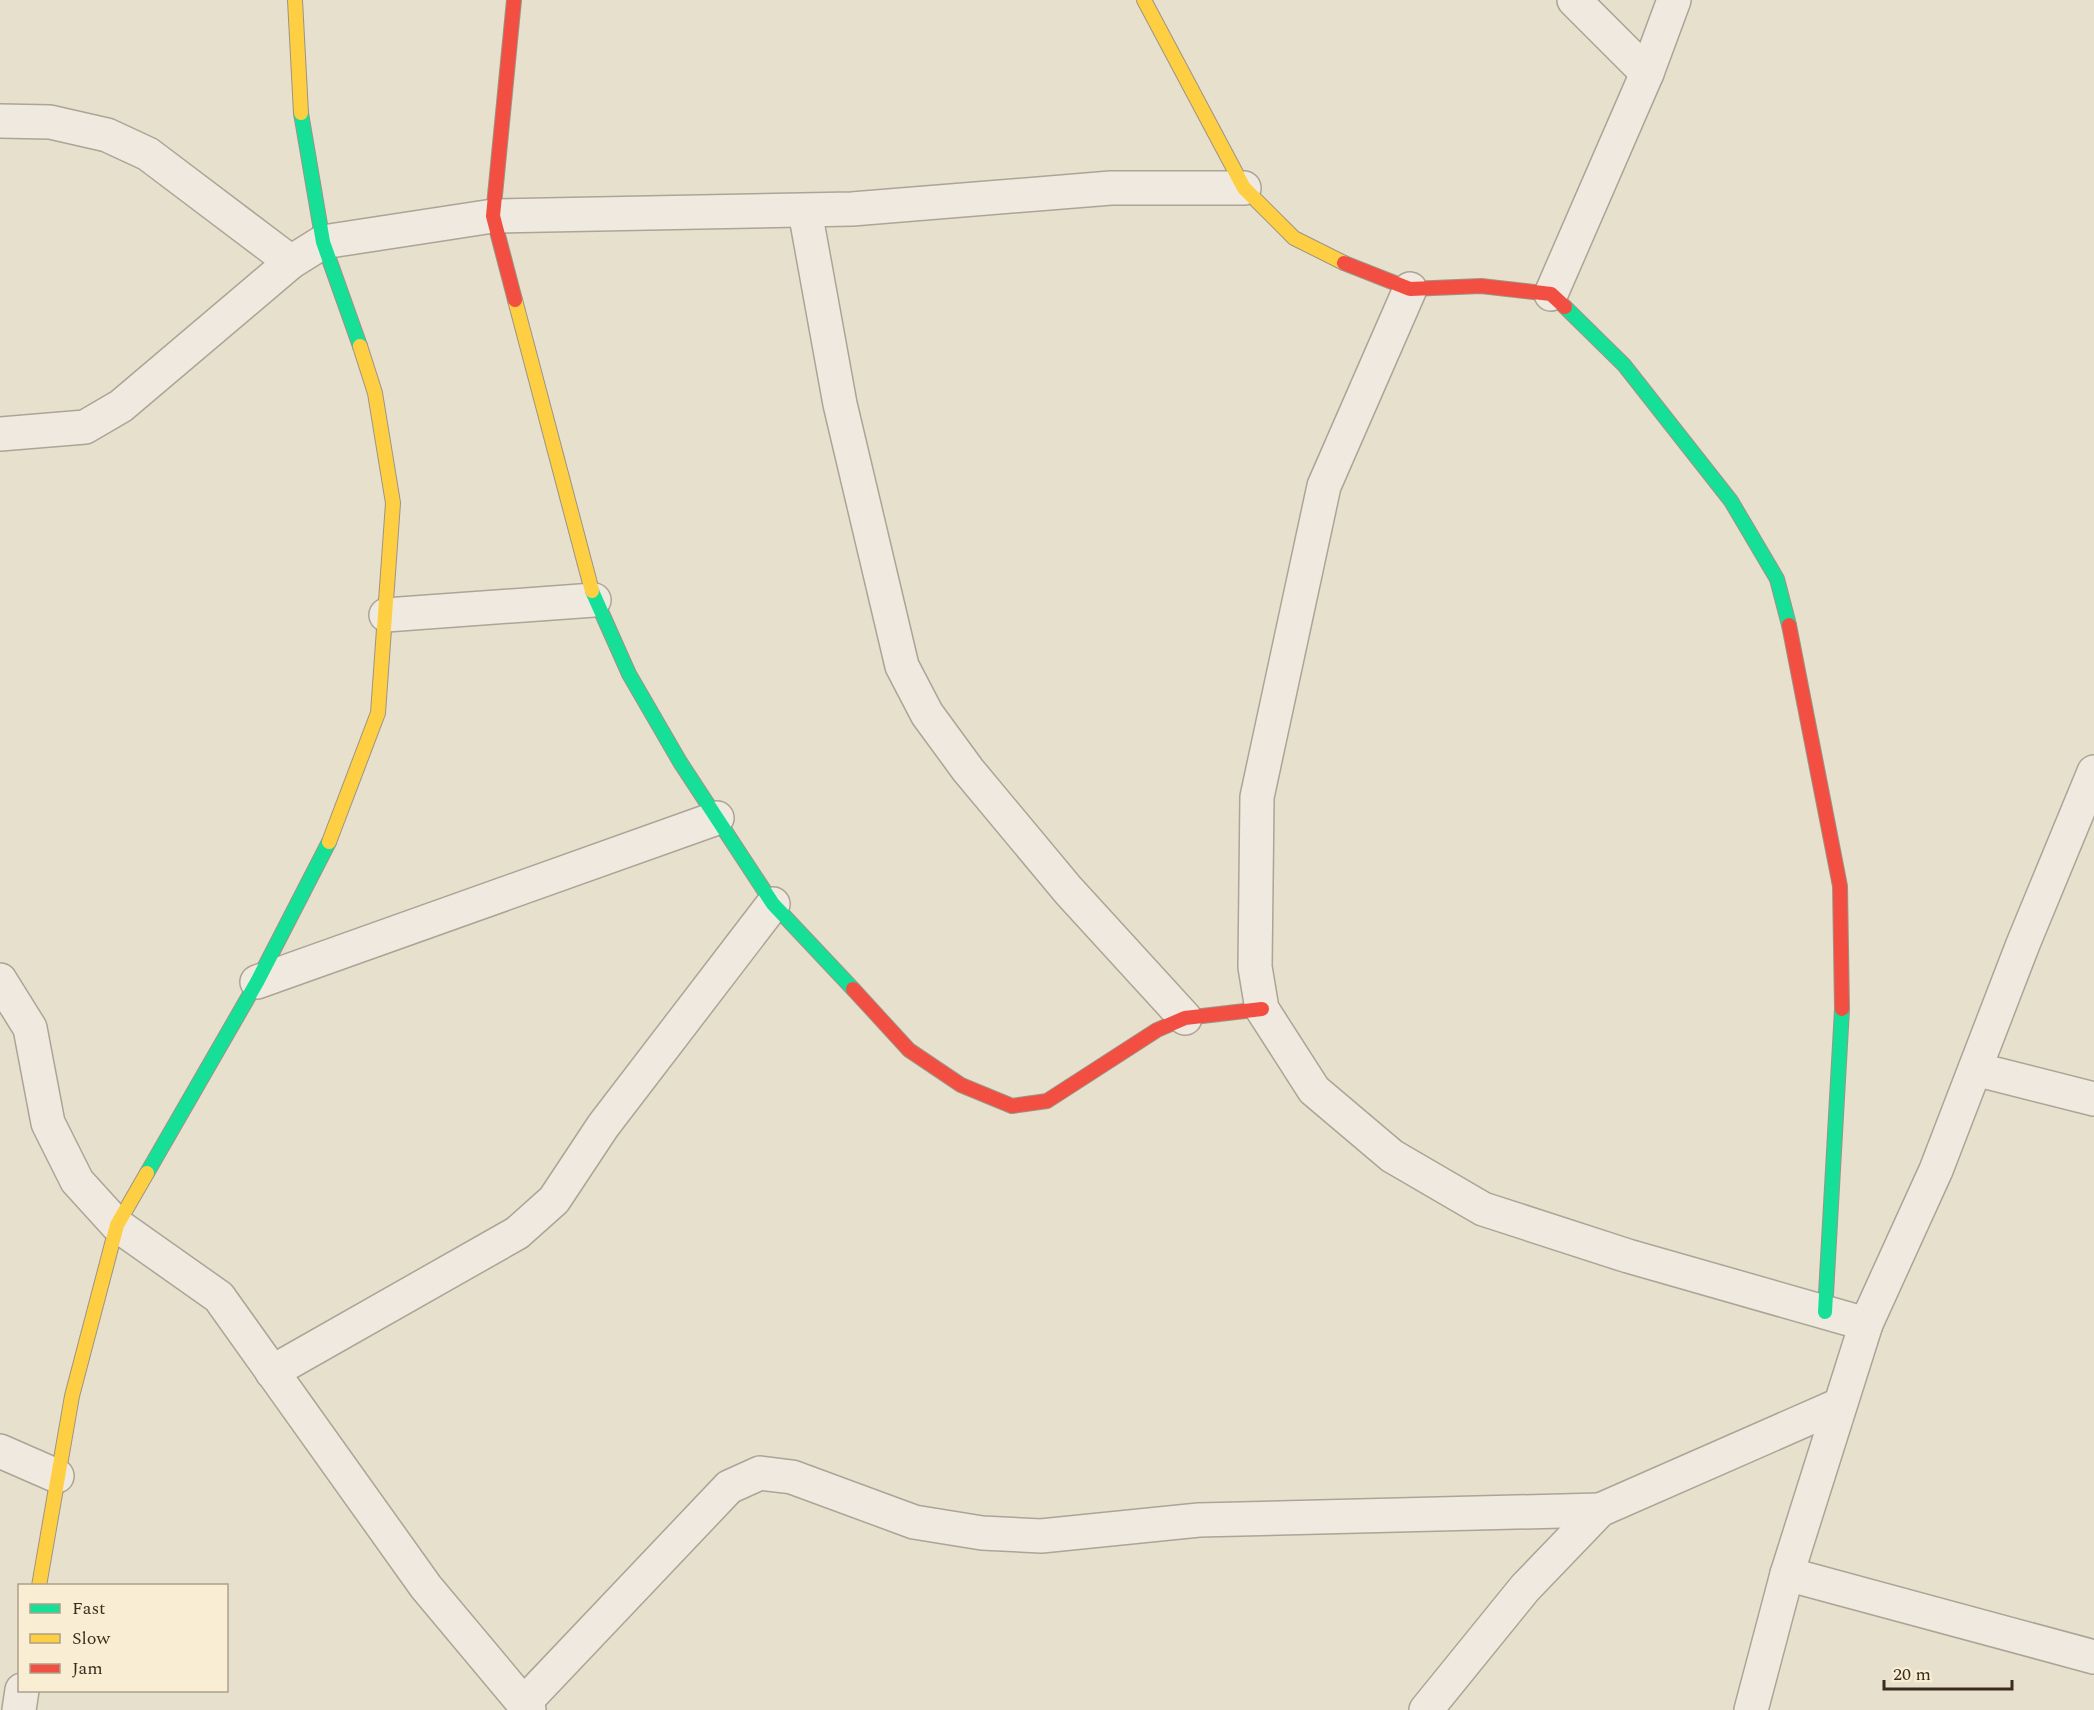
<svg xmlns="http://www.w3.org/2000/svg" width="2094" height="1710" font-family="Spectral,serif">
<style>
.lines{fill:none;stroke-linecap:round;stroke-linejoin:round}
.street-casing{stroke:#aca496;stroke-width:36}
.fast-casing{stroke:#9c9486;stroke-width:16}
.slow-casing{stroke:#9c9486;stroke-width:16}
.jam-casing{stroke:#9c9486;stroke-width:16}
.street{stroke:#efe9df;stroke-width:33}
.fast{stroke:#16e098;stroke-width:14}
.slow{stroke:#ffcf43;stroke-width:14}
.jam{stroke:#f24e42;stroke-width:14}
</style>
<rect width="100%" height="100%" fill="#e7e0cd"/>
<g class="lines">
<defs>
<g id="street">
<polyline points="1574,0 1647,73"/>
<polyline points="0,121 50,122 107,135 148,154 291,262"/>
<polyline points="805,211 840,404 902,666 927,714 968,770 1068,890 1185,1018"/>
<polyline points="1410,289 1324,486 1257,797 1255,967 1262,1009 1314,1090 1392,1156 1483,1209 1628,1256 1866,1324"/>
<polyline points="1551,294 1647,73 1674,0"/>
<polyline points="0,434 85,427 121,406 291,262 323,242 493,216 852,209 1111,188 1244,188"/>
<polyline points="386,615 594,600"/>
<polyline points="0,980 30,1028 48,1123 77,1181 117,1225 219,1297 426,1587 529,1710"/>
<polyline points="257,982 717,818"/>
<polyline points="1975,1069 2094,1099"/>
<polyline points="272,1372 517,1233 554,1200 603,1126 773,904"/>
<polyline points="0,1451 57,1476"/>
<polyline points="1787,1574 2094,1657"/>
<polyline points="524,1703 729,1487 760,1473 792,1477 914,1522 982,1533 1041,1536 1199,1520 1600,1510"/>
<polyline points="19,1710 22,1690"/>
<polyline points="1426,1710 1525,1588 1600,1510 1839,1405"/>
<polyline points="1751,1710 1787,1574 1866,1324 1936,1170 2023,944 2094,772"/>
</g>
<g id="fast">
<polyline points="301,113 323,242 360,346"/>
<polyline points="1565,307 1624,365 1731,501 1777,579 1789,625"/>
<polyline points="592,591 629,674 680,762 773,904 853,989"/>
<polyline points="147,1173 257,982 329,842"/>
<polyline points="1825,1312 1842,1009"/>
</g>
<g id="slow">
<polyline points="295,0 301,113"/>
<polyline points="1144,0 1244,188 1294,238 1344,263"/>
<polyline points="515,300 592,591"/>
<polyline points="329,842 378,713 393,503 375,393 360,346"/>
<polyline points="39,1586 72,1396 117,1225 147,1173"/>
</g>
<g id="jam">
<polyline points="514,0 493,216 515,300"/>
<polyline points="1344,263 1410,289 1481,286 1551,294 1565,307"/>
<polyline points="1789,625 1840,886 1842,1009"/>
<polyline points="853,989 909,1050 961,1085 1012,1106 1047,1101 1157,1030 1185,1018 1262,1009"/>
</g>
</defs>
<use href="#street" class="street-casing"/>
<use href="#fast" class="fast-casing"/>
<use href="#slow" class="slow-casing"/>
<use href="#jam" class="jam-casing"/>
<use href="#street" class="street"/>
<use href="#fast" class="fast"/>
<use href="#slow" class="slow"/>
<use href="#jam" class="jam"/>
</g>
<rect x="18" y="1584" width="210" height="108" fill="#f9edd3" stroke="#ada08a" stroke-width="1.5"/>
<rect x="30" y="1604" width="30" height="9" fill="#16e098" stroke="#ada08a" stroke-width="1.5"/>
<text x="72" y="1614" font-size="18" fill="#3c2c1d">Fast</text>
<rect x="30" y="1634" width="30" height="9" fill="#ffcf43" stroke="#ada08a" stroke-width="1.5"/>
<text x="72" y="1644" font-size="18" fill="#3c2c1d">Slow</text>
<rect x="30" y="1664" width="30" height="9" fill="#f24e42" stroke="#ada08a" stroke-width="1.5"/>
<text x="72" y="1674" font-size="18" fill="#3c2c1d">Jam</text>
<path d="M1884 1680v9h128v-9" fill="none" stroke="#3c2c1d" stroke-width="3"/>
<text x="1893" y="1680" font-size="18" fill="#3c2c1d" stroke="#f9edd3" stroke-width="4.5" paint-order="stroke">20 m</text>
</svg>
